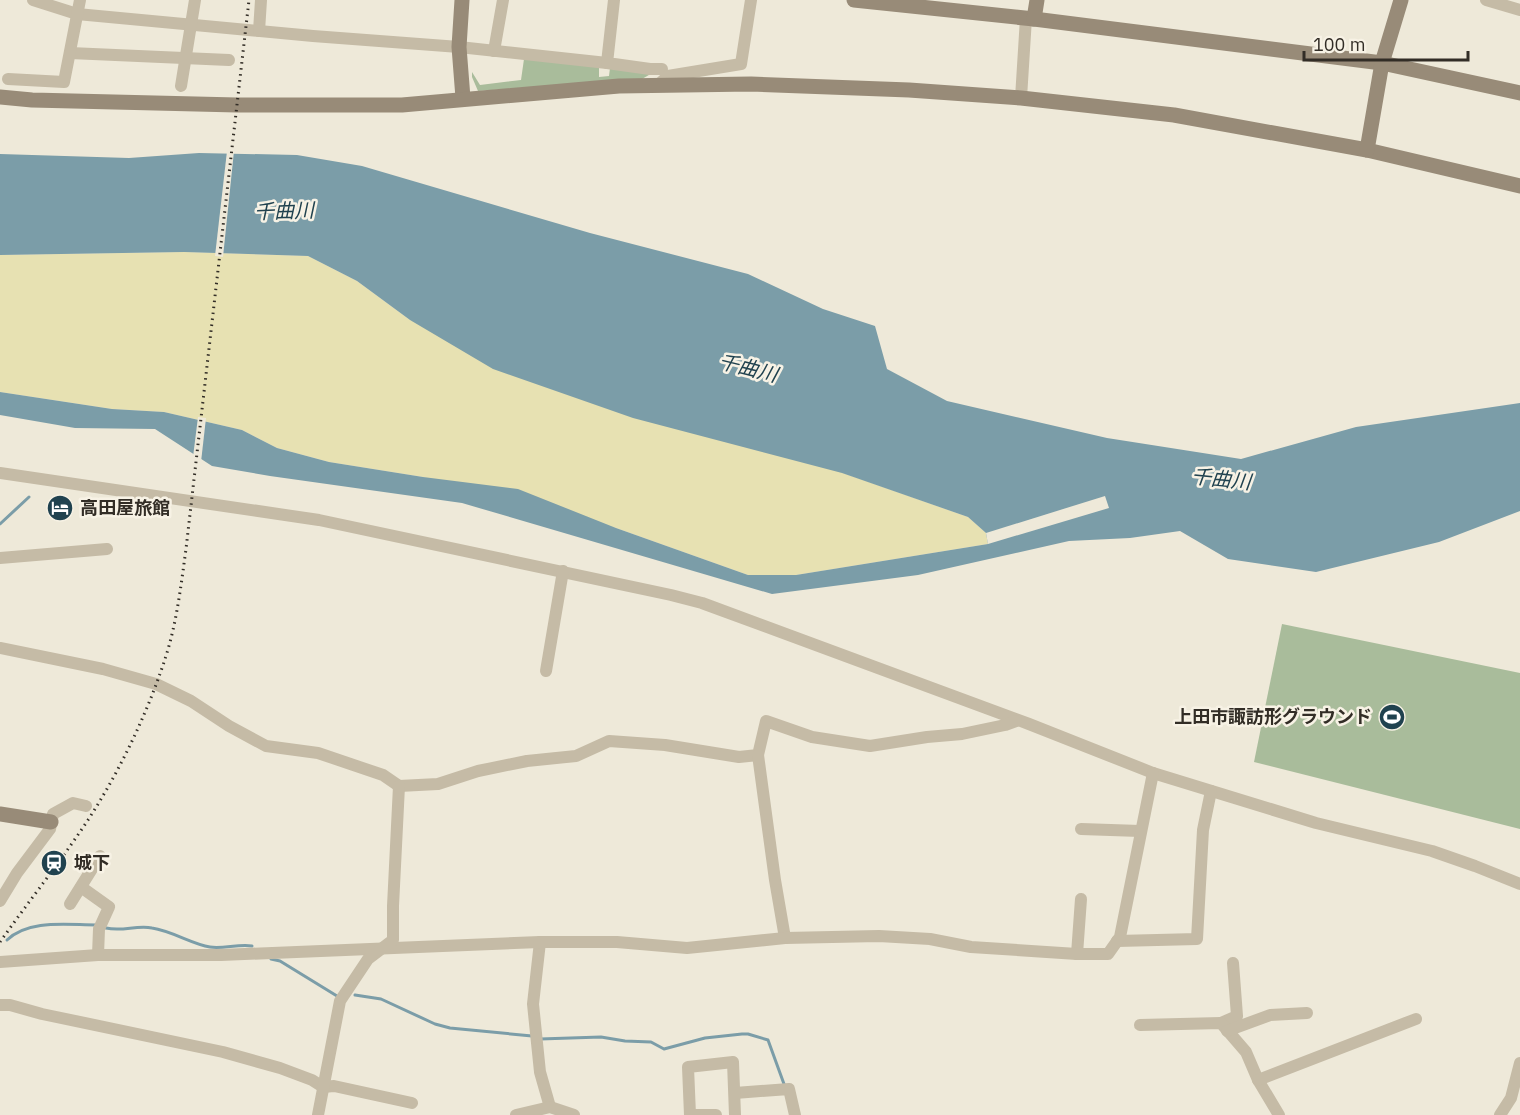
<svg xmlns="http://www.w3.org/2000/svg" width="1520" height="1115" font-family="'IBM Plex Sans','Noto Sans JP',sans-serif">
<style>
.green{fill:#a9bc9b}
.sand{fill:#e7e1b2}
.water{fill:#7b9da8}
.pier{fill:#eee9d9}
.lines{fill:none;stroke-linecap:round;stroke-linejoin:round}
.stream{stroke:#7b9da8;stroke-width:3}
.street{stroke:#c5bba6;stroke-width:12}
.secondary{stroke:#988b78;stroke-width:15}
.rail{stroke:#322d26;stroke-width:3;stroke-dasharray:1.5 4.5;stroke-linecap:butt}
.labels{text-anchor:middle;stroke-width:5;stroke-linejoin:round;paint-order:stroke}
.poi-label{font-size:18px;font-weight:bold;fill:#322d26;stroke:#f7f2e5;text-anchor:start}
.water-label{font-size:20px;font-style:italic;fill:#20424f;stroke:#f7f2e5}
</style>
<rect width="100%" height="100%" fill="#eee9d9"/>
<g class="green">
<polygon points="524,59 599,67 599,77 609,76 610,68 654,72 642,79 478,91 472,77 472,72 480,85 521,80"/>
<polygon points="1282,624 1520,673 1520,829 1254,762"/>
</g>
<polygon class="sand" points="184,252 308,256 357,281 410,320 968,517 986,533 988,544 796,575 748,575 616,528 423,477 329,462 277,448 242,430 164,412 112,409 0,392 0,255"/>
<polygon class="water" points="199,153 297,155 362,166 590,233 748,274 823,309 875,326 887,369 947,401 1107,438 1241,459 1356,427 1520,403 1520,511 1439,542 1316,572 1228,559 1180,531 1130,538 1069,541 918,575 772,594 462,503 270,476 212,466 155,429 75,428 0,415 0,392 112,409 164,412 242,430 277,448 329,462 423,477 518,489 616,528 748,575 796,575 988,544 986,533 968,517 842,473 633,418 493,369 410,320 357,281 308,256 184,252 0,255 0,154 129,158"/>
<g class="pier">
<polygon points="227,151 234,151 223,257 215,256"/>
<polygon points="198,417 206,418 201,462 193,457"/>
<polygon points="1105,496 1109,508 988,544 986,533"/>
</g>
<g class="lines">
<g class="stream">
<polyline points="0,524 29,497"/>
<path d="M106,928C122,932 136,925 152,928C172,931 192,944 210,947C223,949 238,944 252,946"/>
<path d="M7,940C29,919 67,925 96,925"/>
<polyline points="271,959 280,961 337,996"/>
<polyline points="355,995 381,999 435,1024 450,1028 532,1036"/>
<polyline points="540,1039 601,1037 625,1041 651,1042 664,1049 705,1038 742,1034 748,1034 768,1040 784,1084"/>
</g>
<g class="street">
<polyline points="33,0 77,14 313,36 459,47 607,63"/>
<polyline points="614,0 607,63 650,69 662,69"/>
<polyline points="1486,0 1520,10"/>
<polyline points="259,31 261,0"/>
<polyline points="494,51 503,0"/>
<polyline points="70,53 229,60"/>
<polyline points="8,79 64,82 80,0"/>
<polyline points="181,86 195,0"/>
<polyline points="657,86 668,76 741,64 751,0"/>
<polyline points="1021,98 1026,18"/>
<polyline points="0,473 319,520 671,595 702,603 1029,724 1153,773 1316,823 1432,851 1475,866 1520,884"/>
<polyline points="0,558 107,549"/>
<polyline points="0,648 103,669 156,684 191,701 229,726 266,746 318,753 383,775 399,786 438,784 478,771 527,761 576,756 609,741 665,745 739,757 758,755 766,721 812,737 870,746 927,737 962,734 1005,725 1016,721"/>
<polyline points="546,671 563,571"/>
<polyline points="758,755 775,880 785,938"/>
<polyline points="1081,829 1140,831"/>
<polyline points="81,887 109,907 99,929 98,955"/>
<polyline points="0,901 17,873 50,829 53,814 73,803 86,806"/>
<polyline points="70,904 100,856"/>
<polyline points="1117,941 1197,939 1203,830 1211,791"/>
<polyline points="540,942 533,1004 540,1072 550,1107"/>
<polyline points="1077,954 1081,899"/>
<polyline points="0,962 98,955 221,955 540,942 617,942 687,948 785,938 879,936 930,939 971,947 1077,954 1108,954 1120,937 1153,773"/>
<polyline points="0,1005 10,1005 42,1014 223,1052 280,1068 312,1080 323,1087 334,1086 412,1103"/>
<polyline points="1221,1023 1237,1016 1233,963"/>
<polyline points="1140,1025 1221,1023 1246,1052 1258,1080 1279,1115"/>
<polyline points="1227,1031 1270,1015 1307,1013"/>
<polyline points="1258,1080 1416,1019"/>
<polyline points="735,1093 789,1089 795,1115"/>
<polyline points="318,1115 340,1001 368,959 393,940 393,906 399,786"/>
<polyline points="516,1115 550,1107 574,1115"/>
<polyline points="716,1115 690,1115 688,1067 733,1062 735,1115"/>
<polyline points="1500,1115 1511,1098 1520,1063"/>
</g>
<g class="secondary">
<polyline points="462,0 459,47 463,98"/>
<polyline points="854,0 1034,19 1382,63 1520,93"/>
<polyline points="1034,19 1037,0"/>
<polyline points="0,97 32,100 237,105 402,105 619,86 751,84 909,90 1021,98 1174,115 1367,150 1520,186"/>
<polyline points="1367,150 1382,63 1401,0"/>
<polyline points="0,814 51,822"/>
</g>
<path class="rail" d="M0,942C31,898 66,855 95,809C124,762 149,709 166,656C177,621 181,585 186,549L249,0"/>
</g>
<defs>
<symbol id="hotel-disc" viewBox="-11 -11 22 22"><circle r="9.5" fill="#20424f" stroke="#f7f2e5"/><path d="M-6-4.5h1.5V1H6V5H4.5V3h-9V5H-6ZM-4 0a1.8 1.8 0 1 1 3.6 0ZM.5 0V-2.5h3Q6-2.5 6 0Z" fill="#fff"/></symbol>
<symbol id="stadium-disc" viewBox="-11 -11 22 22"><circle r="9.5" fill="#20424f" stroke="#f7f2e5"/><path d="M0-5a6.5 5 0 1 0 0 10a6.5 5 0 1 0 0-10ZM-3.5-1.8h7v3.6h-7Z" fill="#fff"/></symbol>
<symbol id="station-disc" viewBox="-11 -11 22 22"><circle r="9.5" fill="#20424f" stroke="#f7f2e5"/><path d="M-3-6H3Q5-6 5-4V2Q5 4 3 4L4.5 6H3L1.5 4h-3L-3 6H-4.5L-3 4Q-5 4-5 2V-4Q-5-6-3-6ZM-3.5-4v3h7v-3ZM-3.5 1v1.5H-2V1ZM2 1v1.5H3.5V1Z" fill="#fff"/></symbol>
</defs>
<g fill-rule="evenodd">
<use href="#hotel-disc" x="45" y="493" width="30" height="30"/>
<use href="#stadium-disc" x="1377" y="702" width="30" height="30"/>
<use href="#station-disc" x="39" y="848" width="30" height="30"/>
</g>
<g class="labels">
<g class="poi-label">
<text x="80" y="514">高田屋旅館</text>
<text x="1372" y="723" text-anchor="end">上田市諏訪形グラウンド</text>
<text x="74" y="869">城下</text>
</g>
<g class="water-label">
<text transform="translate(284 211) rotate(-2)" y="7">千曲川</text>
<text transform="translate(748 368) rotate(14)" y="7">千曲川</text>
<text transform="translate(1221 479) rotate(6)" y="7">千曲川</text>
</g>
</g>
<path d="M1304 51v9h164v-9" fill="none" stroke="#322d26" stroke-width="3"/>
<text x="1313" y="51" font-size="18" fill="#322d26" stroke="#f7f2e5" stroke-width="4.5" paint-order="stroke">100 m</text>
</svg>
